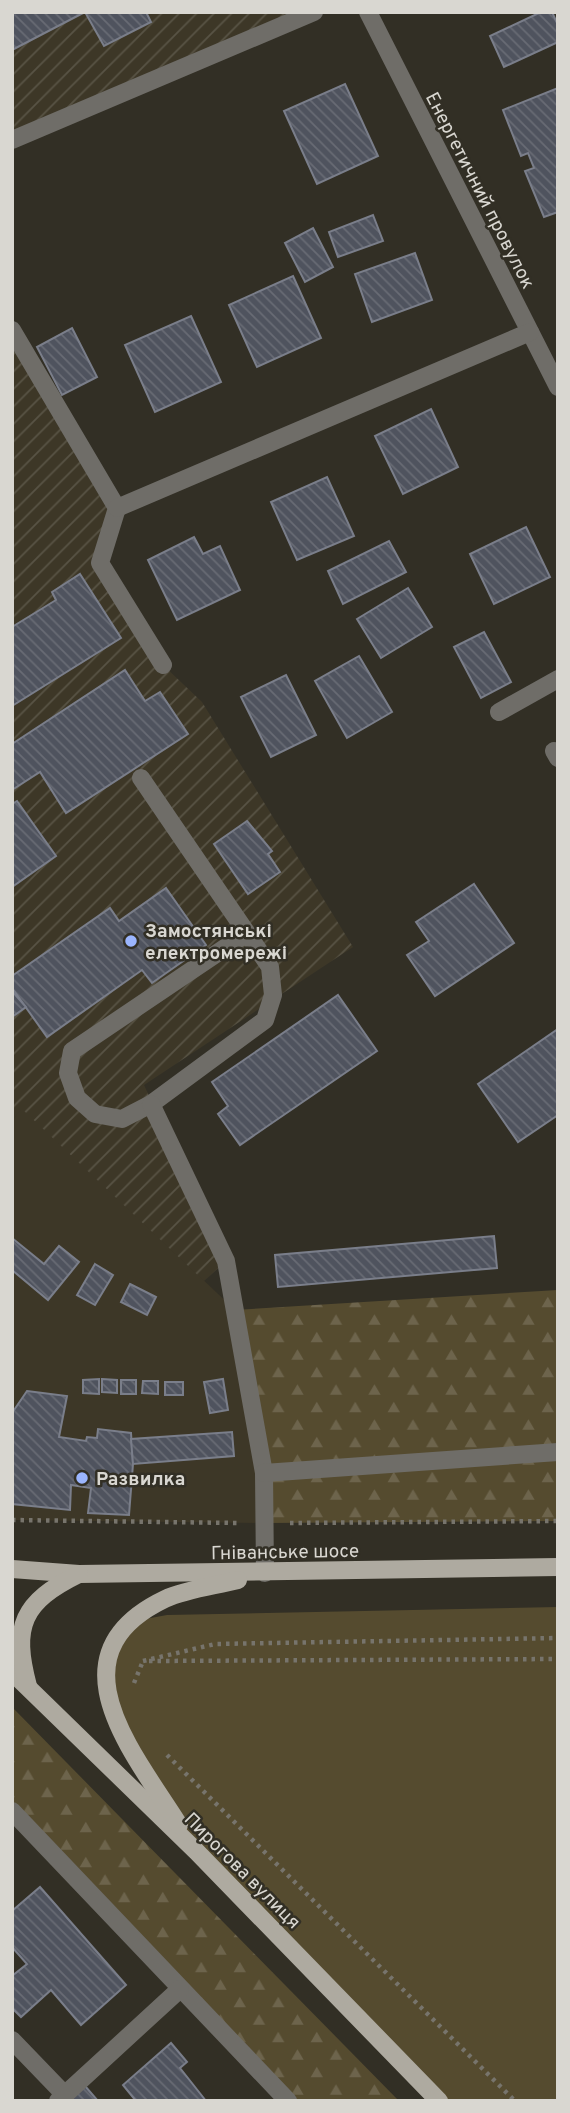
<svg xmlns="http://www.w3.org/2000/svg" width="570" height="2113" font-family="Overpass,sans-serif">
<style>
.built{fill:#3d3727}
.industrial{fill:url(#industrial-furrows)}
.green{fill:#554b2f}
.forest{fill:url(#forest-firs)}
.building{fill:url(#building-back-hatch);stroke:#7a7e8a;stroke-width:2}
.lines{fill:none;stroke-linecap:round;stroke-linejoin:round}
.path{stroke:#77746c;stroke-width:4.5;stroke-dasharray:3.5 5;stroke-linecap:butt}
.minor{stroke:#6f6d68;stroke-width:18}
.major{stroke:#aeaaa0;stroke-width:18}
.poi-dot{fill:#9bb5fd;stroke:#322f25;stroke-width:2.5}
.labels{text-anchor:middle;stroke-width:5;stroke-linejoin:round;paint-order:stroke}
.street-label{font-size:19px;fill:#d9d7d1;stroke:#322f25}
.poi-label{font-size:19px;font-weight:bold;fill:#d9d7d1;stroke:#322f25;text-anchor:start}
</style>
<defs>
<pattern id="industrial-furrows" width="10" height="10" patternUnits="userSpaceOnUse" patternTransform="scale(1.75)"><rect width="10" height="10" fill="#3d3727"/><path d="M-1 1l2-2M0 10L10 0M9 11l2-2" fill="none" stroke="#585345"/></pattern>
<pattern id="forest-firs" width="22" height="20" patternUnits="userSpaceOnUse" patternTransform="scale(1.75)"><rect width="22" height="20" fill="#554b2f"/><path d="M5 1l3.5 6h-7zM16 11l3.5 6h-7z" fill="#6d644c"/></pattern>
<pattern id="building-back-hatch" width="6" height="6" patternUnits="userSpaceOnUse" patternTransform="scale(1.75)"><rect width="6" height="6" fill="#4f535e"/><path d="M-1 5l2 2M0 0l6 6M5-1l2 2" fill="none" stroke="#686b74"/></pattern>
</defs>
<rect width="100%" height="100%" fill="#322f25"/>
<polygon class="built" points="22,1108 235,1310 265,1523 12,1520 12,1120"/>
<g class="industrial">
<polygon points="12,12 314,12 12,140"/>
<polygon points="12,330 117,508 100,563 163,665 202,702 353,947 144,1085 226,1261 204,1281 22,1109 12,1120"/>
</g>
<polygon class="green" points="558,1607 558,2101 439,2101 196,1851 129,1746 108,1665 129,1622 167,1615"/>
<g class="forest">
<polygon points="558,1290 558,1521 265,1523 235,1310"/>
<polygon points="12,1707 399,2101 288,2101 12,1811"/>
</g>
<g class="building">
<polygon points="12,12 85,12 12,50"/>
<polygon points="85,12 146,12 151,22 104,46"/>
<polygon points="541,12 552,12 558,25 558,42 504,67 490,36"/>
<polygon points="345,84 378,156 317,184 284,111"/>
<polygon points="558,88 558,212 544,217 525,171 534,168 528,153 521,156 503,110"/>
<polygon points="373,215 383,241 338,257 329,232"/>
<polygon points="313,228 333,267 305,282 285,243"/>
<polygon points="415,253 432,300 372,322 355,274"/>
<polygon points="293,276 321,338 257,367 229,305"/>
<polygon points="191,316 221,382 155,412 125,345"/>
<polygon points="72,328 97,377 62,395 37,347"/>
<polygon points="431,409 458,467 403,494 375,436"/>
<polygon points="327,477 354,536 297,560 271,502"/>
<polygon points="526,527 550,577 494,604 470,554"/>
<polygon points="194,537 203,554 220,546 240,590 177,620 148,560"/>
<polygon points="389,541 406,572 343,604 328,571"/>
<polygon points="80,574 121,638 12,706 12,627 56,600 52,592"/>
<polygon points="408,588 432,627 381,658 357,619"/>
<polygon points="484,632 511,682 481,698 454,647"/>
<polygon points="359,656 392,712 347,738 315,681"/>
<polygon points="125,670 145,701 160,692 188,734 66,813 40,772 12,790 12,744"/>
<polygon points="286,675 316,735 271,757 241,697"/>
<polygon points="17,801 56,856 12,887 12,804"/>
<polygon points="247,821 272,851 268,854 280,872 248,894 214,844"/>
<polygon points="474,884 514,943 435,996 407,955 429,941 416,922"/>
<polygon points="166,888 206,945 152,983 142,970 47,1037 12,988 12,976 110,908 119,921"/>
<polygon points="12,991 26,1007 12,1017"/>
<polygon points="338,995 377,1051 240,1145 218,1114 228,1106 212,1082"/>
<polygon points="558,1029 558,1115 518,1142 478,1084"/>
<polygon points="494,1236 497,1268 278,1287 275,1255"/>
<polygon points="12,1238 44,1264 59,1246 79,1262 48,1300 12,1270"/>
<polygon points="95,1264 113,1275 95,1305 77,1295"/>
<polygon points="130,1284 156,1297 147,1315 121,1302"/>
<polygon points="99,1379 99,1394 83,1393 83,1380"/>
<polygon points="102,1379 117,1380 117,1393 102,1392"/>
<polygon points="223,1379 228,1410 210,1413 204,1382"/>
<rect x="121" y="1380" width="15" height="14"/>
<polygon points="143,1381 158,1381 158,1394 142,1393"/>
<rect x="165" y="1382" width="18" height="13"/>
<polygon points="27,1391 67,1396 59,1437 86,1441 87,1437 97,1438 98,1429 131,1433 133,1464 129,1515 88,1513 91,1488 71,1485 70,1510 12,1504 12,1413"/>
<polygon points="232,1432 234,1456 133,1464 131,1439"/>
<polygon points="40,1887 126,1985 81,2025 51,1990 21,2017 12,2008 12,1976 27,1964 12,1947 12,1911"/>
<polygon points="171,2043 187,2062 180,2068 206,2101 136,2101 123,2085"/>
<polygon points="85,2086 98,2101 67,2101"/>
</g>
<g class="lines">
<g class="path">
<polyline points="12,1520 239,1523"/>
<polyline points="290,1523 558,1521"/>
<polyline points="143,1661 215,1644 558,1638"/>
<polyline points="149,1661 558,1659"/>
<polyline points="134,1683 143,1661"/>
<polyline points="167,1755 515,2101"/>
</g>
<g class="minor">
<polyline points="368,12 558,387"/>
<polyline points="12,140 314,12"/>
<polyline points="12,330 117,508 100,563 163,665"/>
<polyline points="117,508 530,332"/>
<polyline points="499,712 558,679"/>
<polyline points="554,751 558,758"/>
<polyline points="141,778 270,967 273,995 265,1020 151,1104 122,1119 95,1114 77,1098 68,1073 72,1051 247,933"/>
<polyline points="151,1104 226,1261 264,1473 265,1573"/>
<polyline points="264,1473 558,1452"/>
<polyline points="12,1811 288,2101"/>
<polyline points="12,2040 65,2095"/>
<polyline points="58,2101 180,1989"/>
</g>
<g class="major">
<polyline points="12,1569 79,1574 558,1567"/>
<polyline points="12,1672 196,1851 439,2101"/>
<path d="M28,1686C12,1626 22,1602 79,1574"/>
<path d="M179,1825C134,1753 48,1655 165,1599C187,1589 215,1586 238,1580"/>
</g>
</g>
<g class="poi-dot">
<circle cx="131" cy="941" r="7"/>
<circle cx="82" cy="1478" r="7"/>
</g>
<g class="labels">
<g class="street-label">
<text transform="translate(481 190) rotate(63)" y="7">Енергетичний провулок</text>
<text transform="translate(285 1551) rotate(-1)" y="7">Гніванське шосе</text>
<text transform="translate(243 1870) rotate(45)" y="7">Пирогова вулиця</text>
</g>
<g class="poi-label">
<text x="145" y="937">Замостянські<tspan x="145" dy="22">електромережі</tspan></text>
<text x="96" y="1485">Развилка</text>
</g>
</g>
<rect width="570" height="2113" fill="none" stroke="#d9d7d1" stroke-width="28"/>
</svg>
